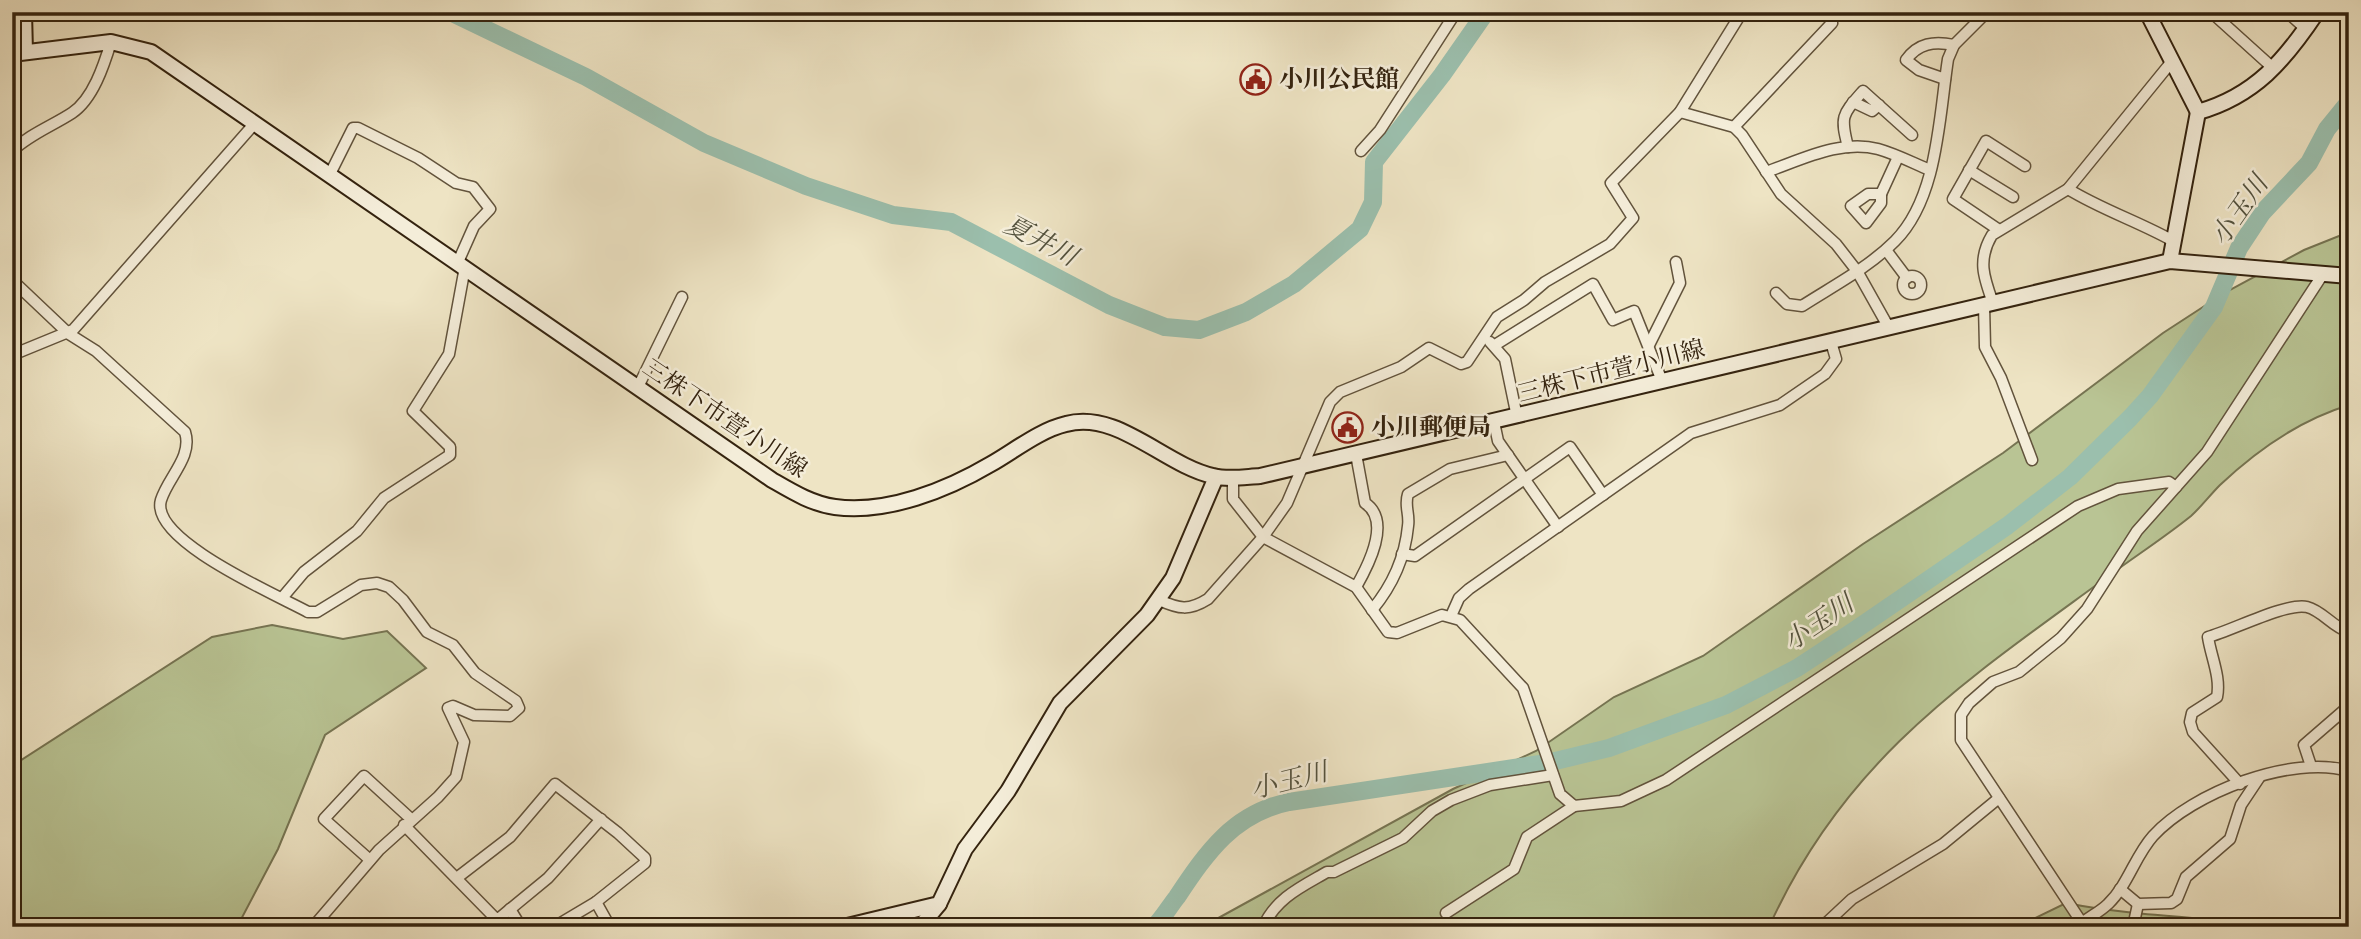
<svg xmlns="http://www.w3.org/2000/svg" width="2361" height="939" font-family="'IM FELL Great Primer','Noto Serif JP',serif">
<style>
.green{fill:#b9c494;stroke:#767452;stroke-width:2}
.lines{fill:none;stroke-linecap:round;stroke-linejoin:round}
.river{stroke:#9bbfad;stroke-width:18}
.street-casing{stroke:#62533c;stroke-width:13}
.secondary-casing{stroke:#34230f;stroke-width:18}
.street{stroke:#f4edd9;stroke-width:10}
.secondary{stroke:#f4edd9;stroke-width:14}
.labels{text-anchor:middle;stroke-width:5;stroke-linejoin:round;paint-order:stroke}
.poi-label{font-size:24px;font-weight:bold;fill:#34230f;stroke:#f4edd9;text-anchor:start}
.street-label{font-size:24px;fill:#34230f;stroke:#f4edd9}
.water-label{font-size:26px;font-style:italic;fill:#53523e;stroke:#f4edd9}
</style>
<rect width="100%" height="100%" fill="#eee4c4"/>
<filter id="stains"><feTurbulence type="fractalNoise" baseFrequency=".00286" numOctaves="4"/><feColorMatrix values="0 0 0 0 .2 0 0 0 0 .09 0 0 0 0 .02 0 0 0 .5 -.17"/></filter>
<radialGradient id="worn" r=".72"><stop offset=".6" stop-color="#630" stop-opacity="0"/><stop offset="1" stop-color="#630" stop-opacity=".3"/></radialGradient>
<g class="green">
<path d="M2349,232V405C2300,420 2257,450 2220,485C2210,495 2201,507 2191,516C2165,537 2137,555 2110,575C1967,680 1845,758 1769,927H1202L1453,789L1536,751L1614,697L1703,656L1863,544L2003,453L2163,333L2226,292L2304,250Z"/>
<polygon points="272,625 343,639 387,631 426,668 325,735 278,849 237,927 12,927 12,766 212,637"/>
<path d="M2066,903C2137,917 2210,917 2282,927H2017Z"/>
</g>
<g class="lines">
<g class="river">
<polyline points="450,12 586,77 704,143 806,186 893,215 951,222 1109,305 1165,327 1199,330 1246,312 1294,284 1360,229 1373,202 1374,162 1442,75 1486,12"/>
<path d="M1154,927C1163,918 1169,907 1177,897C1207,852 1234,813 1289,802L1547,763L1609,748L1726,705L1797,668L1855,630L2007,526L2070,477L2130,418L2150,396L2214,307L2239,248L2262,213L2309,163L2327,129L2349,102"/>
</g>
<defs>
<g id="street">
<polyline points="1801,12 1812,12"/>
<polyline points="2211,12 2273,68"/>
<polyline points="2287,12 2306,29"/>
<path d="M1945,79L1919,70L1906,60C1918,43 1934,41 1954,45"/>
<polyline points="1853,102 1872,111 1879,105"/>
<polyline points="1680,112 1734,127 1742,135 1781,194 1836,244 1857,271 1889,328"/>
<polyline points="1734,127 1832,23 1826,12"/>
<path d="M1848,147C1840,116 1842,115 1863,91L1912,135"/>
<path d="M12,151C30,134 52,126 72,113C93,99 104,65 111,42"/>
<polyline points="1361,151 1380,130 1456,12"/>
<polyline points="1969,170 2013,197"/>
<path d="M1766,172C1801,160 1841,139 1878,149C1896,154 1913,163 1930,170"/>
<polyline points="330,174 353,128 358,128 418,158 456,183 473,187 490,209 474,226 458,262"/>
<path d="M2068,189C2102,210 2140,222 2175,242"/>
<polygon points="1868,194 1881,194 1881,203 1866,223 1851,206"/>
<polyline points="1881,194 1898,157"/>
<polyline points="1999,230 1953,199 1986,141 2025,166"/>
<polyline points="1886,250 1907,278"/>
<path d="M2323,274L2207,452L2137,531L2087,609L2061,638L2019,672L1993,682L1969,703L1961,715V740L2082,923C2091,916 2101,911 2108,904C2128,885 2135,856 2153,836C2192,793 2292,754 2349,771"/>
<circle cx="1912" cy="285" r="9"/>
<path d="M12,280L69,334L96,351L185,432C193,457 168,477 161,500C149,540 277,595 308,612H317L361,585L377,583L389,587L403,600L427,632L453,645L475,673L516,701L519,708L510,716L474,715L453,706L448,708L464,742L456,777L438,797L379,850L313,927"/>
<path d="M1776,293L1787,304L1802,306C1833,286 1868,268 1895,241C1938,198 1939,117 1948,59L1954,45L1987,12"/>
<path d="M1993,303C1984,278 1977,260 1992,235L2068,189L2173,60"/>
<polyline points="1984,305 1985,347 2001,378 2032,460"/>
<polyline points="1490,342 1505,359 1517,417"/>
<polyline points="1495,345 1593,284 1613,320 1634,311 1662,381"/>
<polyline points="1649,345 1680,283 1676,262"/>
<polyline points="12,355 73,330 255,123"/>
<polyline points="638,387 682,297"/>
<polyline points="1494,422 1498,441 1558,527"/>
<polyline points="1233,479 1233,499 1263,537 1356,587 1388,632 1397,633 1442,615 1460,620 1523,688 1560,794 1574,806 1621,801 1666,780 2078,506 2118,489 2169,482 2176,487"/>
<polyline points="1402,554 1415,556 1570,447 1603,495"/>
<path d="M1356,587C1368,566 1392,521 1365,503L1356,454"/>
<polyline points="282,598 304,572 357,531 384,498 450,455 450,447 413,411 449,354 465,267"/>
<path d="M1159,600C1179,609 1189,611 1208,599L1263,537L1287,503L1330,402L1340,392L1401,367L1429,348L1461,364L1467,362L1497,317L1524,300L1545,282L1610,244L1633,218L1611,183L1680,112L1742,12"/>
<path d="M1372,610C1392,586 1405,558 1408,526C1410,514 1404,506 1408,494L1450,469L1508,455"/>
<polyline points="1451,616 1459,598 1469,589 1691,433 1780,405 1825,374 1836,359 1831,342"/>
<polyline points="2311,766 2304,745 2349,706"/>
<path d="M2240,784L2193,732L2190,722L2192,713L2217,697C2221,677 2211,657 2208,637C2231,631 2287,602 2307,607C2323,611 2332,627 2349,632"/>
<polyline points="404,825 497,920 548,878 601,819"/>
<polyline points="370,860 324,819 364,776 411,819"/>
<polyline points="458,877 510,837 555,784 618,833 645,858 645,863 596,902 554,927"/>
<polyline points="2120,889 2138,904 2171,903 2177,899 2186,877 2230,839 2241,805 2259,778"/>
<polyline points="596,902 610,927"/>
<polyline points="510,909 521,927"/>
<polyline points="1446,913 1514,869 1527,837 1574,806"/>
<path d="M1263,927C1276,898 1301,887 1327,872H1334L1403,838L1432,811L1451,800L1490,785L1553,775"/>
<polyline points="1822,927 1852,899 1943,844 1999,798"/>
<polyline points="2133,927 2138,904"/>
</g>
<g id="secondary">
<polyline points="24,12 25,52"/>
<polyline points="2147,12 2198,112"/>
<path d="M12,54L111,42L151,52L772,480C791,491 812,504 835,507C887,514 947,490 991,464C1014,451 1040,430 1066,424C1118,410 1164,465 1213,476C1228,480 1244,477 1260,476L2170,261L2349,276"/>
<path d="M2198,112C2255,96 2285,60 2317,12"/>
<polyline points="2170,261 2198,112"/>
<polyline points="843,927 939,904 965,849 1008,791 1060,703 1147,615 1173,578 1216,477"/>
<polyline points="920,927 939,904"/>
</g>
</defs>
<use href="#street" class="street-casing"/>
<use href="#secondary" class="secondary-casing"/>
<use href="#street" class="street"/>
<use href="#secondary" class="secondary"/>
</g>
<defs>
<symbol id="civic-ring" viewBox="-11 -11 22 22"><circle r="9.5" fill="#f4edd9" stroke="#8f2418" stroke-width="1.5"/><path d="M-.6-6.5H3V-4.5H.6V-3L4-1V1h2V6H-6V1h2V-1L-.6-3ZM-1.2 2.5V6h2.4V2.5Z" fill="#8f2418"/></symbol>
</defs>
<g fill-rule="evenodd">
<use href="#civic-ring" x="1238" y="62" width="35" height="35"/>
<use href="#civic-ring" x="1330" y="410" width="35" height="35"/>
</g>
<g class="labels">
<g class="poi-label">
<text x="1279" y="87">小川公民館</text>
<text x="1371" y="435">小川郵便局</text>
</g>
<g class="street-label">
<text transform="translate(1611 371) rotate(-14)" y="8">三株下市萱小川線</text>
<text transform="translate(725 418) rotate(34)" y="8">三株下市萱小川線</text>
</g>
<g class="water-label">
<text transform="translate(2239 210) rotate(-55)" y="9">小玉川</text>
<text transform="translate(1041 240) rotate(28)" y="9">夏井川</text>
<text transform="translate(1818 622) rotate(-34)" y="9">小玉川</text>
<text transform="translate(1289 780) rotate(-14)" y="9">小玉川</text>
</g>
</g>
<rect width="2361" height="939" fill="none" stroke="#eee4c4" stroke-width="42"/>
<rect x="14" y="14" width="2333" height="911" fill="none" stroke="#34230f" stroke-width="3.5"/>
<rect x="21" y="21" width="2319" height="897" fill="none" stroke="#34230f" stroke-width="2"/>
<rect width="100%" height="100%" filter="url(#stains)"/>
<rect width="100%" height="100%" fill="url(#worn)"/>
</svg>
